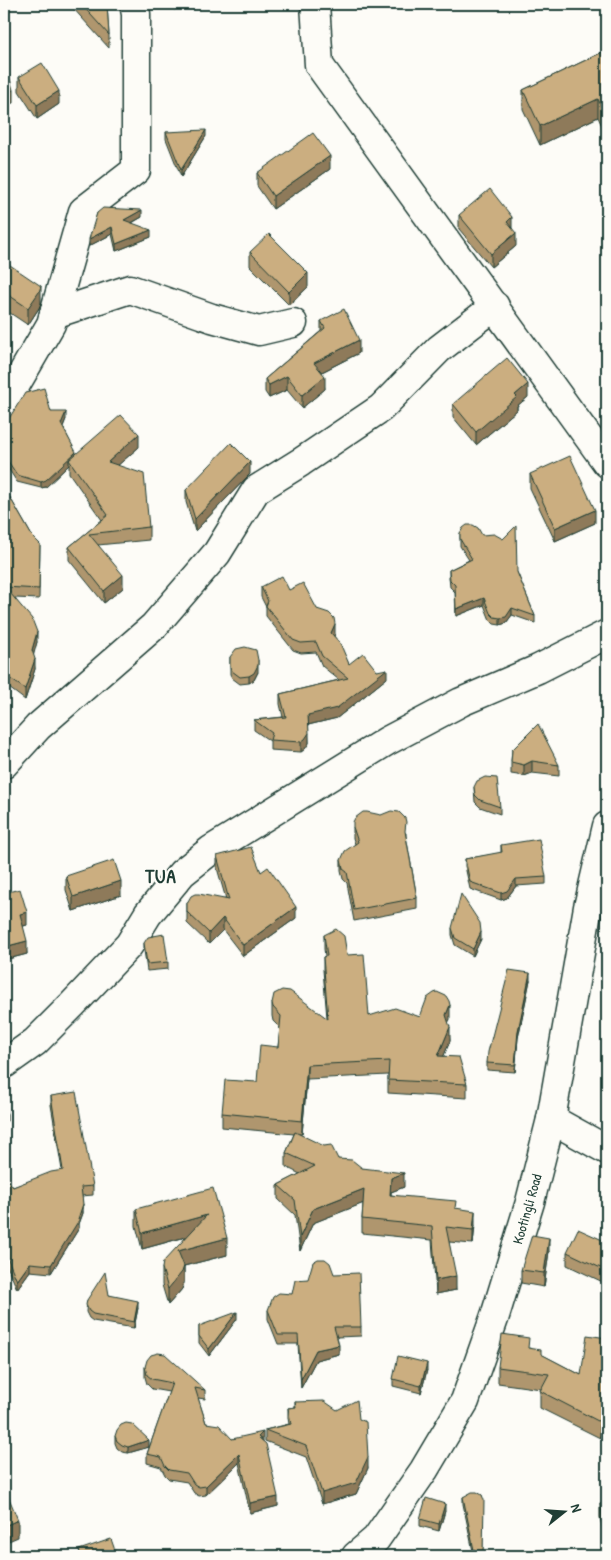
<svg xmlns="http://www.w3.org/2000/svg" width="611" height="1560" font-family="'Patrick Hand',sans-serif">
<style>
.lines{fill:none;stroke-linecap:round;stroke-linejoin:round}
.minor-casing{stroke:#1f3d34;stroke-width:31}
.minor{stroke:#fdfcf7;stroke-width:28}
.wall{fill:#af966e;stroke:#1f3d34}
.shaded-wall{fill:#8e7a5a;stroke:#1f3d34}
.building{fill:#cbae80;stroke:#1f3d34}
.labels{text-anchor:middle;stroke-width:4;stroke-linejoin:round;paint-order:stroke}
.street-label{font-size:14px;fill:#1f3d34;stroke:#fdfcf7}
.district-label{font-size:19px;font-weight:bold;letter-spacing:1px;fill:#1f3d34;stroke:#fdfcf7}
</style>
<rect width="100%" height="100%" fill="#fdfcf7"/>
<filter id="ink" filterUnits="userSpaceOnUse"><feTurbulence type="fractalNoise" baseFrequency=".02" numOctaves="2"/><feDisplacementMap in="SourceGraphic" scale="10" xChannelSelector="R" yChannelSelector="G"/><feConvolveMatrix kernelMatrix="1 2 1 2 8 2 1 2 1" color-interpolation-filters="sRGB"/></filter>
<g filter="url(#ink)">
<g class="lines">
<defs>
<g id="minor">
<polyline points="315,4 319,65 607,463"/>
<polyline points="54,314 130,289 212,318 259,331 293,323"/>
<polyline points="4,405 51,324 83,211 136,170 136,14 134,4"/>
<polyline points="4,764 38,727 154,626 217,553 256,490 301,462 381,408 439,349 495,306"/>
<polyline points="4,1064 35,1042 72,1005 129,945 148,914 182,873 211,850 387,741 461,702 538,669 607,634"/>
<polyline points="551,1119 607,1150"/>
<polyline points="356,1556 376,1539 424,1470 465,1401 495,1316 530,1202 551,1119 588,907 607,826"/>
</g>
</defs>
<use href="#minor" class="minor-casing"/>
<use href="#minor" class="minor"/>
</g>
<g class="wall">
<polygon points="72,4 107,4 109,35 109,48 72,7"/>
<polygon points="168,4 184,4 174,10"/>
<polygon points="607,50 607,137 598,117 540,145 523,109 523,90"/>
<polygon points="19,77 59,104 37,119 19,91"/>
<polygon points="166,132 206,136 181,177 166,139"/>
<polygon points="330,169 273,209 257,186 257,173"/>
<polygon points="97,213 142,217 132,223 151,237 116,251 112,234 89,246"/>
<polygon points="459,215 516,246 491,267 459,229"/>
<polygon points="250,252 308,287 289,305 250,266"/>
<polygon points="4,261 41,303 39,308 28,325 4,309"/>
<polygon points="321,321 359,353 322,372 325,389 302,408 287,390 269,398 265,392 265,379 321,331"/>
<polygon points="528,397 517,406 517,410 476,445 453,417 453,404"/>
<polygon points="51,412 66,419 63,427 76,454 139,447 118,465 149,527 149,540 98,545 123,588 104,603 69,560 69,547 102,520 69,473 69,465 46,487 41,488 17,482 4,462 4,445 7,441 6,430 6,423"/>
<polygon points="250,474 195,531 186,502 186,490"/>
<polygon points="530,474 595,523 555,541 530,488"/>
<polygon points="4,487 32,536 40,544 39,599 15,598 37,642 33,654 35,669 25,700 9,688 4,693"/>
<polygon points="460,533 482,535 517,572 535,616 535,623 512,615 506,623 500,625 494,624 490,620 484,605 456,616 455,592 450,587 449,577 449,570 469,560 460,546"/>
<polygon points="261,587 289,590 317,609 335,634 334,636 349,664 377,671 387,678 337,718 308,725 309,743 305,749 301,752 270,750 270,741 254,730 254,720 283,717 280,704 280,694 339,680 322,666 316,652 301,653 293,650 266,616 266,607 261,597"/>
<polygon points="230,657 258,672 254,680 249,683 240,684 232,678 230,674"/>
<polygon points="512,750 559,765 559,776 532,773 524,776 511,774 511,762"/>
<polygon points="474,787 500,807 500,814 480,807 475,802"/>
<polygon points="353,827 406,833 406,836 417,898 417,909 354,921 347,883 343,879 341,870 341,860 355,844 353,838"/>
<polygon points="501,845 546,877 546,884 516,886 507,898 501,900 470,889 465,866 465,859 501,853"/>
<polygon points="217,856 261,872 296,918 243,956 223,930 209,944 187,923 187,903 226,899 217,868"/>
<polygon points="66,876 121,895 73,911 66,890"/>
<polygon points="4,893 27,925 23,926 27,954 8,959 4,943"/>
<polygon points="452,928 481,939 473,956 455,945 452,935"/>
<polygon points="324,935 347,955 369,1016 420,1017 450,1019 448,1022 450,1041 443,1057 467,1084 467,1098 388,1093 388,1075 307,1079 302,1134 299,1134 338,1159 362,1168 404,1187 391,1192 391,1195 456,1209 475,1225 473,1244 449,1242 456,1290 436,1294 432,1240 362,1233 362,1219 363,1203 313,1223 300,1251 295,1215 278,1199 278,1185 300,1174 286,1167 286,1153 294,1134 222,1127 222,1113 257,1082 278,1047 280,1028 273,1021 272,1016 272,1003 327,1018 323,970 323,957 325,956 324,949"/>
<polygon points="144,943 168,962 168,969 147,971 144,950"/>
<polygon points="530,980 518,1038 515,1072 487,1070 487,1063"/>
<polygon points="51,1096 93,1186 93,1195 82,1196 83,1213 79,1224 79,1228 51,1273 30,1271 17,1289 5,1261 4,1260 4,1175 13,1187 62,1170 51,1105"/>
<polygon points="136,1209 227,1255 184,1266 184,1283 182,1289 168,1305 162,1285 162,1268 186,1237 142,1249 136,1226"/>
<polygon points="607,1242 607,1284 567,1265 567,1252"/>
<polygon points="549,1251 544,1287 521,1283 521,1270"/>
<polygon points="334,1274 361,1327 361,1336 337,1337 339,1354 316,1360 301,1388 298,1344 278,1344 268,1319 268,1310 292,1294"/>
<polygon points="109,1295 138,1308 134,1328 93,1321 89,1318 86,1312 87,1300"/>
<polygon points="237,1319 209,1356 199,1343 199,1326"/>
<polygon points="607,1338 600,1438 540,1408 540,1391 541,1389 498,1383 498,1367 529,1348 581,1375"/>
<polygon points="145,1367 205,1390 205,1399 198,1398 206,1423 232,1439 263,1441 278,1506 250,1513 239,1463 206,1495 199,1496 194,1493 187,1482 169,1479 165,1475 161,1467 147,1463 147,1454 169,1392 152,1389 147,1384 145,1377"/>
<polygon points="427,1370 421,1393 393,1386 393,1379"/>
<polygon points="295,1402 337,1410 359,1419 368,1468 356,1494 322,1504 306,1457 265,1441 265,1430 289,1424 288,1418 288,1408 295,1407"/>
<polygon points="115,1436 149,1447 128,1453 122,1452 117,1448 115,1443"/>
<polygon points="482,1495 483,1556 474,1556 463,1504 463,1497"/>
<polygon points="607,1502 607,1551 600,1517 600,1503"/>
<polygon points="445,1511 439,1531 420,1526 420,1519"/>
</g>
<g class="shaded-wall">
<polygon points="174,4 184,4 174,10"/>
<polygon points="13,90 13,103 4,105 4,93"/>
<polygon points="59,91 59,104 37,119 37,105"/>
<polygon points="598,99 598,117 540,145 540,126"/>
<polygon points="206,130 206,136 181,177 181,170"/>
<polygon points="330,156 330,169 273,209 273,196"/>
<polygon points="142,210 142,217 124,227 124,220"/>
<polygon points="512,217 512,231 507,222"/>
<polygon points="112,227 112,234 89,246 89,239"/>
<polygon points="151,230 151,237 116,251 116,244"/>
<polygon points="516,233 516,246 491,267 491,254"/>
<polygon points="6,237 6,254 4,256 4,240"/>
<polygon points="308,273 308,287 289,305 289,292"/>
<polygon points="41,286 41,303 39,308 28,325 28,308"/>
<polygon points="359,340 359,353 314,376 314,363"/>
<polygon points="287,376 287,390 269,398 269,385"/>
<polygon points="325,376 325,389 302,408 302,395"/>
<polygon points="528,384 528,397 517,406 517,410 476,445 476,432 515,395"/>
<polygon points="66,412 66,419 61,431 61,424"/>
<polygon points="139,434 139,447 108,474 108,462"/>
<polygon points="76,452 76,459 69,460 69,465 46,487 41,488 41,482"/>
<polygon points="250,462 250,474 195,531 195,519"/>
<polygon points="595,510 595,523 555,541 555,528"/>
<polygon points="123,575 123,588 104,603 104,591"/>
<polygon points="484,598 484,605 456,616 456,609"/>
<polygon points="512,608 512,615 506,623 500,625 500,618"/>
<polygon points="335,624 335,634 331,643 331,633"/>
<polygon points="37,632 37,642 32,661 32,650"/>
<polygon points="35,659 35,669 25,700 25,689"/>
<polygon points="258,660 258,672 254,680 249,683 249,676"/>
<polygon points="387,669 387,678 337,718 308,725 308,715"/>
<polygon points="9,678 9,688 4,693 4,683"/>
<polygon points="309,733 309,743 305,749 301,752 301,742"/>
<polygon points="532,761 532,773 524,776 524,765"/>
<polygon points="516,879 516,886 507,898 501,900 501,893"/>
<polygon points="121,881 121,895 73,911 73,897"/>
<polygon points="296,907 296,918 243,956 243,945"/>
<polygon points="27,912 27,925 20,927 20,914"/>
<polygon points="223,918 223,930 209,944 209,933"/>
<polygon points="481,932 481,939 473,956 473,949"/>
<polygon points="27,941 27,954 8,959 8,946"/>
<polygon points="530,973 530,980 518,1038 515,1072 518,1031"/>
<polygon points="450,1005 450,1019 446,1028 446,1015"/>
<polygon points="450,1027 450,1041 438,1070 438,1056"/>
<polygon points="307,1065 307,1079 302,1134 302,1121"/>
<polygon points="7,1114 7,1121 4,1123 4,1116"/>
<polygon points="404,1173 404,1187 391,1192 390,1209 390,1195 391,1178"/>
<polygon points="364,1189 364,1203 313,1223 300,1251 300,1237 313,1209"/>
<polygon points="83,1204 83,1213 79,1224 79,1228 51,1273 51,1265 78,1219"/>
<polygon points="475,1211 475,1225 473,1244 473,1230"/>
<polygon points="207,1215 207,1231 142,1249 142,1233"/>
<polygon points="227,1238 227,1255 184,1266 184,1283 182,1289 168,1305 168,1289 178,1251"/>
<polygon points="549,1238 549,1251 544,1287 544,1273"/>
<polygon points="30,1263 30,1271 17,1289 17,1281"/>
<polygon points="456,1276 456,1290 436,1294 436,1280"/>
<polygon points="138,1301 138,1308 134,1328 134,1322"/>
<polygon points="237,1312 237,1319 209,1356 209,1349"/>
<polygon points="339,1345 339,1354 316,1360 301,1388 301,1379 316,1350"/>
<polygon points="427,1363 427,1370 421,1393 421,1386"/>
<polygon points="607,1407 607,1424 600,1438 600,1422"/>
<polygon points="263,1432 263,1441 258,1437"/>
<polygon points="149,1440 149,1447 128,1453 128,1447"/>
<polygon points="239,1454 239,1463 206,1495 206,1486"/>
<polygon points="368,1457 368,1468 356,1494 322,1504 322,1493"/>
<polygon points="278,1497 278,1506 250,1513 250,1503"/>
<polygon points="445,1504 445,1511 439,1531 439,1524"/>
<polygon points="18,1520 18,1537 4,1543 4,1526"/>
</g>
<g class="building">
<polygon points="81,4 107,4 109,35"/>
<polygon points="607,50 607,118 598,99 540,126 523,90"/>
<polygon points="4,60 5,60 13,90 4,93"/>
<polygon points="42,63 59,91 37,105 19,77"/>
<polygon points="206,130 181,170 166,132"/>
<polygon points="313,133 330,156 273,196 257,173"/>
<polygon points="490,189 512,217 507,222 516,233 491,254 459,215"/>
<polygon points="103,208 142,210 124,220 151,230 116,244 112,227 89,239 97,213"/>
<polygon points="269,234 308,273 289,292 250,252"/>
<polygon points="4,261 41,286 39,292 28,308 4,292"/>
<polygon points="344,309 359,340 314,363 325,376 302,395 287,376 269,385 265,379 325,328 321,321"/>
<polygon points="507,358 528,384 515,395 517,397 476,432 453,404"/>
<polygon points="44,388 51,412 66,412 61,424 76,452 46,480 41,482 17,475 4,455 4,445 8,440 6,423 25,393"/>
<polygon points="121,415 139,434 108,462 144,474 149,527 89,534 123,575 104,591 69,547 108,515 69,460"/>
<polygon points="231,443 250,462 195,519 186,490"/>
<polygon points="570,456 595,510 555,528 530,474"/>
<polygon points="4,487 32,536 40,544 39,589 5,587 32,619 37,632 32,650 35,659 25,689 9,678 4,683 4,609 8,606 4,605"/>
<polygon points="467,525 473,525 478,528 482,535 494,534 503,539 516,526 517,572 535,616 512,608 506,617 500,618 494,617 490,613 484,598 456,609 455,585 450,580 449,570 472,559 460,539 460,533 463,528"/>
<polygon points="282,576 289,590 303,583 317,609 329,613 334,618 335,624 331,633 340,643 349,664 363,653 377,671 387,669 337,708 308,715 309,733 305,739 301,742 270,740 272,733 254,720 286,717 280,694 348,678 322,656 316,642 301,643 293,640 266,606 268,601 261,587"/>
<polygon points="245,647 256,650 258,660 258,665 254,673 249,676 240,677 232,671 230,667 230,657 236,649"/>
<polygon points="538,724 559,765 532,761 524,765 511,762 512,750"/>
<polygon points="485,777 497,778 500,807 480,800 475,795 474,787 477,781"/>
<polygon points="391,811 399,812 405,818 406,822 405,831 417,898 354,910 347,872 343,869 341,860 345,851 358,842 353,827 353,822 355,818 363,812 367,812 381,815"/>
<polygon points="539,839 546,877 516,879 507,891 501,893 470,882 465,859 502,852 501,845"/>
<polygon points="251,847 261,872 268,867 296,907 243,945 223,918 209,933 187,912 187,903 191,896 195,894 199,894 229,900 217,856"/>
<polygon points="114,860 121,881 73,897 66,876"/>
<polygon points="20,889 27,912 20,914 27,941 8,946 4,930 4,893"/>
<polygon points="461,894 480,923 481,932 473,949 455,938 452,928"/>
<polygon points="336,929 344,936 347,955 364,954 369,1016 395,1008 420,1017 427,998 434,993 437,992 446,996 449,1001 450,1005 446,1015 450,1027 438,1056 459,1057 467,1084 388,1080 389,1061 307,1065 302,1121 222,1113 225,1080 257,1082 260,1045 278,1047 281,1016 273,1007 272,1003 274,994 282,990 290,991 328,1019 323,957 327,956 324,935"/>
<polygon points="164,934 168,962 147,964 144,943 148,937"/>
<polygon points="509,970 530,973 518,1031 515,1065 487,1063 488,1052"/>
<polygon points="76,1092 93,1186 81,1187 83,1204 78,1219 79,1220 51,1265 30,1263 17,1281 5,1252 4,1251 4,1175 13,1187 51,1172 63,1170 51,1096"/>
<polygon points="4,1105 7,1114 4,1116"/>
<polygon points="295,1132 324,1146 331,1145 338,1159 352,1160 362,1168 404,1173 391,1178 390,1195 456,1201 455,1208 475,1211 473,1230 446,1227 456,1276 436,1280 432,1226 362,1219 364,1189 313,1209 300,1237 295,1200 278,1185 315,1166 286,1153"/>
<polygon points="213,1188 227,1238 178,1251 184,1266 182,1272 168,1289 162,1268 163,1262 207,1215 142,1233 136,1209"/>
<polygon points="578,1229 607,1242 607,1271 567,1252"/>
<polygon points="532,1235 549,1238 544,1273 521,1270"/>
<polygon points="318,1259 325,1259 330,1263 334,1274 359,1273 361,1327 334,1327 339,1345 316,1350 301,1379 298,1335 278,1335 268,1310 273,1297 279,1293 292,1294 295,1280 308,1279 313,1262"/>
<polygon points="105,1272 109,1295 138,1301 134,1322 93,1314 89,1311 86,1305 87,1300"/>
<polygon points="237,1312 209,1349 199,1336 199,1326"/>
<polygon points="502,1334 529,1338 528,1348 541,1350 541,1354 581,1375 587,1335 607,1338 607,1407 600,1422 540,1391 549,1374 498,1367"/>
<polygon points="158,1353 165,1354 205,1390 195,1388 206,1423 219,1425 232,1439 263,1432 258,1437 266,1444 278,1497 250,1503 239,1454 206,1486 199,1487 194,1484 187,1473 169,1470 165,1466 161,1457 147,1454 172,1383 152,1379 147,1375 145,1367 147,1360 151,1355"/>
<polygon points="398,1356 427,1363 421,1386 393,1379"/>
<polygon points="357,1400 359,1419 366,1422 368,1457 356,1483 322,1493 306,1446 265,1430 291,1424 288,1408 296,1407 295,1402 324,1401 337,1410"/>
<polygon points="126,1423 132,1424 149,1440 128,1447 122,1445 117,1441 115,1436 117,1430 121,1425"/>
<polygon points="4,1486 18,1520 4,1526"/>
<polygon points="472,1492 477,1492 482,1495 484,1500 483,1554 475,1555 463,1497"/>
<polygon points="426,1498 445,1504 439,1524 420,1519"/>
<polygon points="607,1502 607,1538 600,1503"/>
<polygon points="111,1539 117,1556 81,1556 79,1550"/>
<polygon points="181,1551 182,1556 168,1556"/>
</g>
</g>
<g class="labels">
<g class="street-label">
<text transform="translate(527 1209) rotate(-74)" y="5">Kootingli Road</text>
</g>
<g class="district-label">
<text x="161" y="883">TUA</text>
</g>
</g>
<rect width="611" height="1560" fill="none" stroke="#fdfcf7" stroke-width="20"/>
<rect x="10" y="10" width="591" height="1540" fill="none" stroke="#1f3d34" stroke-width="2" filter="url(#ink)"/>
<g transform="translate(564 1512) rotate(73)" stroke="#fdfcf7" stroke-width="4" paint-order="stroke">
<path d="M0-4L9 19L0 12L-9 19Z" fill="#1f3d34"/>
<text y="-8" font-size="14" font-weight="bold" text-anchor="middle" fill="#1f3d34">N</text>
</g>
</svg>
